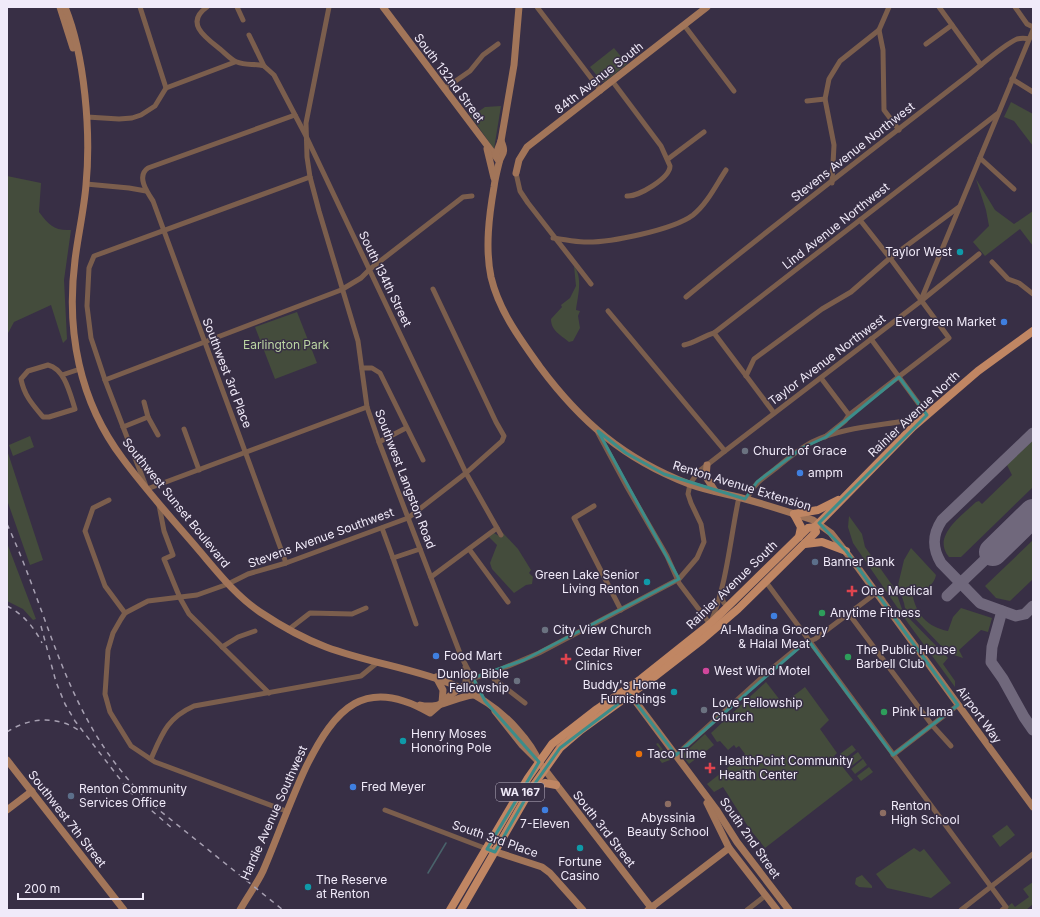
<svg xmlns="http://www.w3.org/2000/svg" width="1040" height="917" font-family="Inter,sans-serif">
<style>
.green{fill:#444c3c}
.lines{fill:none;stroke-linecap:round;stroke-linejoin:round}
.stream{stroke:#49636b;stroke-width:1.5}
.taxiway{stroke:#70687c;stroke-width:11}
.runway{stroke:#70687c;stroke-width:28}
.street{stroke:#7b5e4d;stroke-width:5}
.secondary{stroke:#a27559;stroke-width:7}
.primary{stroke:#c08663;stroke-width:8}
.rail{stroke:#a7a0b2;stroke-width:1.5;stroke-dasharray:5 5;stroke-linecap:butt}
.marked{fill:none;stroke:#3c8d8a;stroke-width:3;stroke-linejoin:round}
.culture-dot{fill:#0f9aa8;stroke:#382f45;stroke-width:1.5}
.shop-dot{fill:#3f7fe0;stroke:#382f45;stroke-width:1.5}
.worship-dot{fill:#6b7280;stroke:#382f45;stroke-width:1.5}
.service-dot{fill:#5c6f8a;stroke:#382f45;stroke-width:1.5}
.health-dot{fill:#e0444e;stroke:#382f45;stroke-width:1.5}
.leisure-dot{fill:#2e9e5b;stroke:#382f45;stroke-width:1.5}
.hotel-dot{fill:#d1479c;stroke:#382f45;stroke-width:1.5}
.food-dot{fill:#e8710a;stroke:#382f45;stroke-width:1.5}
.education-dot{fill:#8d6e63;stroke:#382f45;stroke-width:1.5}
.labels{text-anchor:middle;stroke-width:3;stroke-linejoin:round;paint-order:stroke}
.shield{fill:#382f45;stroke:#b9b2c3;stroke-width:1}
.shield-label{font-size:11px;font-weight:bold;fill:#f0eaf9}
.street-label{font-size:12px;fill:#f0eaf9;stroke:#382f45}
.poi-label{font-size:12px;fill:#f0eaf9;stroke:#382f45;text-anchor:start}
.park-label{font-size:12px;fill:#bbd5a3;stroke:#382f45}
</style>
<rect width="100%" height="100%" fill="#382f45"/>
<g class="green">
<polygon points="614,48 627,64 604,82 602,82 590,67"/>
<polygon points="1011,102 1033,114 1033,146 1014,121 1004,117"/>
<polygon points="501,106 494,149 470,115 473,113 475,114 485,107"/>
<path d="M7,176L41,183L39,212C49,225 54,231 71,230L64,280L67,339L63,343L51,305L14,322L7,335Z"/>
<polygon points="976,179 995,210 1014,224 1033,211 1033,246 1020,229 985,256 973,242 989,226 986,210"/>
<path d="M574,266C583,278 578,295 576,310L580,311L578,316L580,328L573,341L569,342C561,335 551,331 551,319L562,307L561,305L570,298L576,286Z"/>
<polygon points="297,312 317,363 275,379 255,327"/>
<polygon points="30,436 34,447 13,456 9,445"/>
<path d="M1033,440V487L961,557H949C931,536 963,515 976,502L979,501L982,504L1012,475L1007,465Z"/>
<polygon points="7,450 43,560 30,565 7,500"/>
<polygon points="849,516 862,534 865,547 895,589 903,612 948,658 943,664 955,681 955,687 908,623 853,543 848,527"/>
<polygon points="494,533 499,536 503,533 518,549 531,570 529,573 533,577 532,584 526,585 514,593 492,569 490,563 497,545 489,537"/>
<polygon points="1033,540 1033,579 1010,601 996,598 985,586"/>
<polygon points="7,543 36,619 33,620 23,609 7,601"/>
<path d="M911,548L936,575C934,586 922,593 912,593C916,614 927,627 948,631L953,617L961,608L992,618L988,632L981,630L959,650L963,658L951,654L944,649L905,608L904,603L898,585L904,560Z"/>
<polygon points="766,682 783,704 805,687 829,720 820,729 837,753 834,756 853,780 765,848 749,828 723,787 714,792 707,784 745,754 739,746 736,748 734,745 728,750 720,741 717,742 711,733"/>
<polygon points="705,734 714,745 689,764 682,755"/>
<polygon points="658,743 670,759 670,760 662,763 658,758 659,757 657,752 660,749 656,744"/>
<polygon points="852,745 856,750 844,759 840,754"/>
<polygon points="858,752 862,758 850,767 846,761"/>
<polygon points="863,759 867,765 855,774 851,769"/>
<polygon points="869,767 873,772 861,781 857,776"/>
<polygon points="1007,825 1015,835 1000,847 992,836"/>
<polygon points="914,848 920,852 924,849 951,883 931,898 887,888 876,874"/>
<polygon points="862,875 872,886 872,888 859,887 855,884 856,878"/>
<polygon points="1033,882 1033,904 1026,910 1003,910 1012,903 1015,907 1029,897 1023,889"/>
</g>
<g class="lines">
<polyline class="stream" points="428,873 446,843"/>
<g class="taxiway">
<path d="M1033,433L942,520C932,535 932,548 941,563L980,603L1016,616L1025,614L1033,606"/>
<polyline points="947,596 993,552"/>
<polyline points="1002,611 992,647 991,662 1003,679 1024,717 1033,730"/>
</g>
<polyline class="runway" points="993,552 1033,513"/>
<g class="street">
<polyline points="140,7 166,88"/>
<path d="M207,7C184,23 206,38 220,49C225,53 231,60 237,62C246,66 255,63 264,66"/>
<polyline points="237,7 243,20"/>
<polyline points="329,7 306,123 307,157 310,177 319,211 358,341 367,407 379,442 461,656 484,701"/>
<polyline points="537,7 601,91"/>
<polyline points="939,7 981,65"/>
<polyline points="1015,7 1027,24 1033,27"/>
<polyline points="684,25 734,91"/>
<polyline points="879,30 883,50 884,110 899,130"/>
<polyline points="249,35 264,66 274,75 305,134 466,473 501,535"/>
<polyline points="926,44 952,25"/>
<polyline points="1012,79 1033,92"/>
<path d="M613,82L661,146L670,166C670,178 638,197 627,196"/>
<polyline points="444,89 470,71 483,55 498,44"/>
<polyline points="807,101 825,99"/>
<polyline points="87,117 119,119 132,118 141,115 155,106 166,88 235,62"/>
<polyline points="980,158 1014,189"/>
<polyline points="668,159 704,132"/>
<polyline points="516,173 520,191 528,203 591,284"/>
<polyline points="310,177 94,256 89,268 87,306 91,338 105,380 147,489 367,407"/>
<polyline points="832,183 834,145 825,99 829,79 840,61 879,30 889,7"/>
<polyline points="86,184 129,188 146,191"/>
<path d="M553,238C563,239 574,242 584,242C609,243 673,230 693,215C707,204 716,185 726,170"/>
<polyline points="992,262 1008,279 1019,283 1033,294"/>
<path d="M686,297C777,222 872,150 966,77C978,68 1003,45 1017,39C1021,38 1025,38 1029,39"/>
<polyline points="921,300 1033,30"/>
<polyline points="608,311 725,451"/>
<polyline points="714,333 774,413"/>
<polyline points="871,339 927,415"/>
<path d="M684,345C695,343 703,336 714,333L997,114"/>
<path d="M48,365C65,369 70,394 75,409L49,417H43C32,404 24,395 21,379L28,371Z"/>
<polyline points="362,368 372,368 380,373 423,460"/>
<polyline points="62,375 80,369"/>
<polyline points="746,376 754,359 822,309 851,292 890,258 959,207"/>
<polyline points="821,378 849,415"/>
<polyline points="105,380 341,290 361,278 370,269 463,197 472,196"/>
<polyline points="144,402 148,417 158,435"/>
<polyline points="123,427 148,417"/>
<polyline points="184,429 199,470"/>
<path d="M598,433L627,487L667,556L679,583L710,624C727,585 730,539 739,497"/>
<polyline points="825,437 845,421 849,415 949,338 890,258 860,220"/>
<polyline points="379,442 406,428"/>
<polyline points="109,500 93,508 85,531 105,586 125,613"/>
<path d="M747,500C752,485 763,478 775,469C787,459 799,449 812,442C840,428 875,426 905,421L909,422L913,427"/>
<polyline points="159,505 164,531 173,555 164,559 180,598 189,614 269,693"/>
<polyline points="594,506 574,518 621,610"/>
<polyline points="382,528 393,558"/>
<polyline points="469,549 508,602"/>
<path d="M286,563L153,201C147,192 136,176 148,168L295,115"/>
<polyline points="431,577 497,528"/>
<polyline points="766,582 1006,907 1002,910"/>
<polyline points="720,594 724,603 729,607"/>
<polyline points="849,614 932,725 951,746"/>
<polyline points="416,624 393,558 420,549"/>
<polyline points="288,630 310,613 352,614 366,608"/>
<polyline points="222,647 238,637 255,631"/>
<polyline points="465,667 465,682"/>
<polyline points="492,673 494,679 525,703"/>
<polyline points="459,688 473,678 492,673 539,653 679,579 697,558 704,542 701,524 691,503 688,494 690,484 698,472 725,451 921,301 979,254"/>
<polyline points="676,755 769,671 802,644 815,639 876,593"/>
<polyline points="893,755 958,705"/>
<path d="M151,759C162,734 167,718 194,706L361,676L378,662"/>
<polyline points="385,810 487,849"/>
<polyline points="286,811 155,762 131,746 110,712 105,694 108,650 113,633 121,619 125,613 148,601 197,595 228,584 248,574 286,563 408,518 466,473 502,441 504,436 496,422 433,289"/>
<polyline points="747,910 765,896"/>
<polyline points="961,910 1033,854"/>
</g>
<g class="secondary">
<polyline points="60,7 73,48"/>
<path d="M65,7C85,56 91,133 86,185C84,210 78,235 75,260C66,331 79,401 123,459C146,490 172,519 197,548C216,570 235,595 260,612C281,626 302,638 326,647C393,672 466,671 517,729C526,739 534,749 539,762"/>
<polyline points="383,7 499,161"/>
<path d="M501,141C507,155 501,153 499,163C497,171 495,179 494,187C489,216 485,248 491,277C499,311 520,339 540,367C581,422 624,459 689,484C705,490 722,493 738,497C764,504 789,512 813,520L831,533L856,565L1033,807"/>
<polyline points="487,149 494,178"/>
<polyline points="498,159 496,154 501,141 514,65 519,7"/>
<polyline points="516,173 519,160 527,147 707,7"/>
<polyline points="707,465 706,477 715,491"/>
<polyline points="436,677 443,690 442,703"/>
<polyline points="627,690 716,809 737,842 789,910"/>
<path d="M420,705C438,710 455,697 473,695"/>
<polyline points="495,711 522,745 539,762 653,910"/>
<polyline points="7,760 124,910"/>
<polyline points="707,803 729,848 777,910"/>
<polyline points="7,810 32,791"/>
<polyline points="487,849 542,867 550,873 583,910"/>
<path d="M240,910C247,897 257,884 263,871C278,836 290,801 306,767C335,708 365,675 430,713L459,688"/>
<polyline points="648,910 729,848"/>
</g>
<g class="primary">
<polyline points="794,514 818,510 838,500"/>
<polyline points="794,514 801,527 799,537"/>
<polyline points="805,544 822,542 846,551"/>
<polyline points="532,788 545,783 556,785"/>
<polyline points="450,910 528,778 552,744 597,709 641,679 710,624 808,528 815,527 913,427 978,371 1033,331"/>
<polyline points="461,910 531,789 560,748 581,730 654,677 703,639 738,609 816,532 815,527"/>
</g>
<g class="rail">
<path d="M7,524C54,626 66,725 154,806L283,910"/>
<path d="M7,606C23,614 34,627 42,643"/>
<polyline points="41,626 56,682 65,704 75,721 130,792 173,829"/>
<path d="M7,732C29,717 59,715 81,732"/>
</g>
</g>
<path class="marked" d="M899,377L927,415L819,523L846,551L958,705L893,755L808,640L676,755L630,695L560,748L531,789L495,852L487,849L539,762L485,701L473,678L524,660L679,579L598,431L626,453L664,474L745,499L757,482L802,448L826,437Z"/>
<g class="culture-dot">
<circle cx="960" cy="252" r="4"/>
<circle cx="647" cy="582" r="4"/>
<circle cx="674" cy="692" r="4"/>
<circle cx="403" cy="741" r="4"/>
<circle cx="580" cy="848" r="4"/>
<circle cx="308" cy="887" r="4"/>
</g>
<g class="shop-dot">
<circle cx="1004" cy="322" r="4"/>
<circle cx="800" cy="473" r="4"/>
<circle cx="774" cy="616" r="4"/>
<circle cx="436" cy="656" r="4"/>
<circle cx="353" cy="787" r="4"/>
<circle cx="545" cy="810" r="4"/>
</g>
<g class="worship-dot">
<circle cx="745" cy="451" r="4"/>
<circle cx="545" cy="630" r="4"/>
<circle cx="517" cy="681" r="4"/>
<circle cx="704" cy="710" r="4"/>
</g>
<g class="service-dot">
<circle cx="815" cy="562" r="4"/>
<circle cx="71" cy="796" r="4"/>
</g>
<g class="health-dot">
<path d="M850 585h4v4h4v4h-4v4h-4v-4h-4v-4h4z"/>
<path d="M564 653h4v4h4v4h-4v4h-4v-4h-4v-4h4z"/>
<path d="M708 762h4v4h4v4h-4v4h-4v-4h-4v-4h4z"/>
</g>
<g class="leisure-dot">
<circle cx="822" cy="613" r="4"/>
<circle cx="848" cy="657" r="4"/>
<circle cx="884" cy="712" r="4"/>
</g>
<circle class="hotel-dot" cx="706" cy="671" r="4"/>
<circle class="food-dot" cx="639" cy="754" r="4"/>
<g class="education-dot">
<circle cx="668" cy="804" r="4"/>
<circle cx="883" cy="813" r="4"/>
</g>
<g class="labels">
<rect class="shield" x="496" y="783" width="48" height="18" rx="3"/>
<g class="shield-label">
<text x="520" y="796">WA 167</text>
</g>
<g class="street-label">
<text transform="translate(449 78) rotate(53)" y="4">South 132nd Street</text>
<text transform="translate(599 78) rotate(-38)" y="4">84th Avenue South</text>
<text transform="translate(853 152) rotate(-38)" y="4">Stevens Avenue Northwest</text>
<text transform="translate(836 226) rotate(-38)" y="4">Lind Avenue Northwest</text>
<text transform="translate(385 279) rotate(64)" y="4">South 134th Street</text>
<text transform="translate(827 360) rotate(-37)" y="4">Taylor Avenue Northwest</text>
<text transform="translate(227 373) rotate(69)" y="4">Southwest 3rd Place</text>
<text transform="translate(914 414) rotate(-43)" y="4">Rainier Avenue North</text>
<text transform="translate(405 479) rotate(69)" y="4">Southwest Langston Road</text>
<text transform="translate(742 486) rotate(17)" y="4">Renton Avenue Extension</text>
<text transform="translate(176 503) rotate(51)" y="4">Southwest Sunset Boulevard</text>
<text transform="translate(321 538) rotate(-20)" y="4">Stevens Avenue Southwest</text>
<text transform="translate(732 585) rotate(-44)" y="4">Rainier Avenue South</text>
<text transform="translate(979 715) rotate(54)" y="4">Airport Way</text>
<text transform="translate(274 813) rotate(-66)" y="4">Hardie Avenue Southwest</text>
<text transform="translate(67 819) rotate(52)" y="4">Southwest 7th Street</text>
<text transform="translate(604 829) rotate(52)" y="4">South 3rd Street</text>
<text transform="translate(750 838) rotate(55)" y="4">South 2nd Street</text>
<text transform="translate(495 839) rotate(19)" y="4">South 3rd Place</text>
</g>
<g class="poi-label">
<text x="952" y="256" text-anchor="end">Taylor West</text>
<text x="996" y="326" text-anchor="end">Evergreen Market</text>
<text x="753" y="455">Church of Grace</text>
<text x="808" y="477">ampm</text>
<text x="823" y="566">Banner Bank</text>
<text x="639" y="579" text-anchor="end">Green Lake Senior<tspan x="639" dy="14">Living Renton</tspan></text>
<text x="861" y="595">One Medical</text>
<text x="830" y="617">Anytime Fitness</text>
<text x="553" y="634">City View Church</text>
<text x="774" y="634" text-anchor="middle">Al-Madina Grocery<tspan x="774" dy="14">&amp; Halal Meat</tspan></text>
<text x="856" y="654">The Public House<tspan x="856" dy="14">Barbell Club</tspan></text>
<text x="575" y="656">Cedar River<tspan x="575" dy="14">Clinics</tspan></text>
<text x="444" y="660">Food Mart</text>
<text x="714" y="675">West Wind Motel</text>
<text x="509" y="678" text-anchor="end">Dunlop Bible<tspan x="509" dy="14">Fellowship</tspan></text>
<text x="666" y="689" text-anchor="end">Buddy's Home<tspan x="666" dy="14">Furnishings</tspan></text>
<text x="712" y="707">Love Fellowship<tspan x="712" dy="14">Church</tspan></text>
<text x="892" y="716">Pink Llama</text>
<text x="411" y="738">Henry Moses<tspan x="411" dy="14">Honoring Pole</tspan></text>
<text x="647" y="758">Taco Time</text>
<text x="719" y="765">HealthPoint Community<tspan x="719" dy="14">Health Center</tspan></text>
<text x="361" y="791">Fred Meyer</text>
<text x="79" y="793">Renton Community<tspan x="79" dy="14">Services Office</tspan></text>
<text x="891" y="810">Renton<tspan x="891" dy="14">High School</tspan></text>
<text x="668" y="822" text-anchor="middle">Abyssinia<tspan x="668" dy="14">Beauty School</tspan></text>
<text x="545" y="828" text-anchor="middle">7-Eleven</text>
<text x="580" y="866" text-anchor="middle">Fortune<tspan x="580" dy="14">Casino</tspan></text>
<text x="316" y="884">The Reserve<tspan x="316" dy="14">at Renton</tspan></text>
</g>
<g class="park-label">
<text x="286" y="349">Earlington Park</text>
</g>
</g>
<rect width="1040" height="917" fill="none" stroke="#f0eaf9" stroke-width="16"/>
<path d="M18 893v6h125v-6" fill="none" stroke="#f0eaf9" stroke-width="2"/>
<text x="24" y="893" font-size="12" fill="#f0eaf9" stroke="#382f45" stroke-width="3" paint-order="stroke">200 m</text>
</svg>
